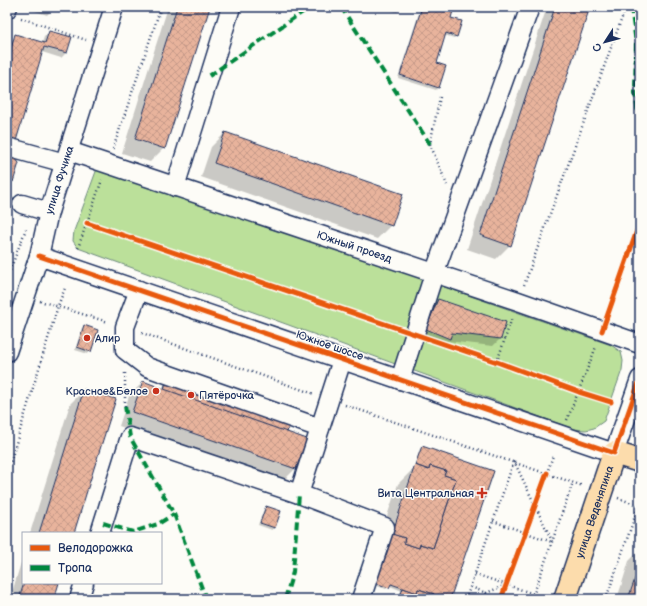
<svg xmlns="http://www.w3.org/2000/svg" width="647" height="606" font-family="'Balsamiq Sans',sans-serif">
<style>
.green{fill:#bbe09a;stroke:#6b887c}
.shadow{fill:#0003}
.building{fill:url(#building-cross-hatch);stroke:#1b2f5e}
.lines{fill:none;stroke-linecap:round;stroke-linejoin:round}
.minor-casing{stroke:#1b2f5e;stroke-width:21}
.major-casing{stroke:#1b2f5e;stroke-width:25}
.path{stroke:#1b2f5e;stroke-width:2.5;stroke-dasharray:1 3;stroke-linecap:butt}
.minor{stroke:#fdfcf7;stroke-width:18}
.major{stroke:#fcdcac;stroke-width:22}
.quiet{stroke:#00873e;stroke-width:4;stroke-dasharray:8 4;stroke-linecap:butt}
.cycleway-casing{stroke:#fdfcf7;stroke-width:8}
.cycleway{stroke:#e8590c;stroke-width:5}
.poi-dot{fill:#c8321e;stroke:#fdfcf7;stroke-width:1.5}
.labels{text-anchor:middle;stroke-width:3;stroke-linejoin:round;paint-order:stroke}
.street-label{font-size:11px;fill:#1b2f5e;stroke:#fdfcf7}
.poi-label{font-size:11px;fill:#1b2f5e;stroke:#fdfcf7;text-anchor:start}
</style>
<defs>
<pattern id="building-cross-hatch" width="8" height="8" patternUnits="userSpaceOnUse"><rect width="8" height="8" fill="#e8b39c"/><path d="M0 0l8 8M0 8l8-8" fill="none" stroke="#c69a89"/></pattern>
</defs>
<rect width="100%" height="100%" fill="#fdfcf7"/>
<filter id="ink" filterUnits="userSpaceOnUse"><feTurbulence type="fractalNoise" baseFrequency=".025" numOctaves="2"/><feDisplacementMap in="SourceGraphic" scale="8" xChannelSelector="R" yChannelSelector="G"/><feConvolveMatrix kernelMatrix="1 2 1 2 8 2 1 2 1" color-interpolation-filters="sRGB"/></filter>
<g filter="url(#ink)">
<polygon class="green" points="98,166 611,345 621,352 623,361 622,370 604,421 594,428 586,430 573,429 78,248 73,241 74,231"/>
<g class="shadow">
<polygon points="23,7 55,7 47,15"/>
<polygon points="168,7 208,7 164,148 150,162 122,153"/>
<polygon points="381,7 401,7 397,12"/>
<polygon points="421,7 453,7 449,18 456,36 454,38 444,35 435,64 439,87 436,90 398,78"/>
<polygon points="547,7 589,7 510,245 496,259 467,249"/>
<polygon points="49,32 70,38 66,53 61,58 42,52 7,145 7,53 11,41 16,36 42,43 44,37"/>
<polygon points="225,133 391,225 377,239 201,177 211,147"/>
<polygon points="7,154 12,181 10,184 7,183"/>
<polygon points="438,300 501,338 493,346 447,341 442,346 419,337 430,308"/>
<polygon points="84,326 90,351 88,354 75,350 82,328"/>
<polygon points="143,382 161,389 166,384 305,440 295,469 281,483 119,426 129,396"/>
<polygon points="84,390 73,533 30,533 70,404"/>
<polygon points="422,447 449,599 393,599 402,591 390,586 386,589 371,584 375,551 398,484 413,469 420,449"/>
<polygon points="266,507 274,527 272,530 258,525 264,509"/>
<polygon points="640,550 640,599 617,599 629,561"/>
<polygon points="23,556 23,583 58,583 53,599 10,599"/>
</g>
<g class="building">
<polygon points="177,7 210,7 165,149 135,139"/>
<polygon points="422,7 454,7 451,18 462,21 457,37 446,33 437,63 446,66 439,88 400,75"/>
<polygon points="555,7 590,7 511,246 480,235"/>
<polygon points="49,31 72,37 67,53 44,47 16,141 7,138 7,63 15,34 45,43"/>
<polygon points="225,132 403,194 392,226 214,163"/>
<polygon points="7,153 13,155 19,163 13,182 7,180"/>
<polygon points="438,299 506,322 501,339 452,333 450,339 426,329"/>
<polygon points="84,325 98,330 91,352 77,347"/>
<polygon points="143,381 164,389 166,382 289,426 287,432 307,439 296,469 132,412"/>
<polygon points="166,382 289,426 287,432 164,389"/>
<polygon points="84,389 116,399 95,465 74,533 39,533"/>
<polygon points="422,446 494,471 450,599 435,599 432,598 434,594 418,589 417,593 391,584 389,588 373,582 390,533 405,538 404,543 419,548 420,544 433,548 456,479 444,475 446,471 430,466 429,470 415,465"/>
<polygon points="415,465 429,470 430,466 446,471 444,475 456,479 433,548 420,544 419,548 404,543 405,538 392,534"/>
<polygon points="266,506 281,511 275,528 260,523"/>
<polygon points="640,563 640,599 628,599 636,576"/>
<polygon points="24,583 59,583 54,599 19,599"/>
<polygon points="403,588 417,593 418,589 434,594 432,598 435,599 399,599"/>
</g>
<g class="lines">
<defs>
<g id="minor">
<polyline points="7,9 8,7"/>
<polyline points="7,147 65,163"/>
<path id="s1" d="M69,151L518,301L640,344"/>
<polyline points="175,187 231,7"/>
<polyline points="22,204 49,212"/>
<polyline points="39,256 614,453 640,379"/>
<polyline points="139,290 125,327 125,350 147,367 320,428"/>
<path id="s2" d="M7,352L39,256L49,212L114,7"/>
<polyline points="400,380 434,274 530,7"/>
<polyline points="299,494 342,360"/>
<polyline points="100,533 130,437 299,494 385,527 361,599"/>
<polyline points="79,599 84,583"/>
</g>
<g id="major">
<path id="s3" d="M565,599L614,453L640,461"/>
</g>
</defs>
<use href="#minor" class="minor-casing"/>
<use href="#major" class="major-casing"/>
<g class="path">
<polyline points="21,18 86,40"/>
<polyline points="440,97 430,144 447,185"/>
<polyline points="113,149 161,7"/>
<polyline points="78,248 102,180"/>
<polyline points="7,278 26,229"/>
<polyline points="524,285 626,7"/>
<polyline points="40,301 108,322"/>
<polyline points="142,333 314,394"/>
<polyline points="497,362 512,318"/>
<polyline points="345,405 583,486"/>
<polyline points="125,406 125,373"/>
<polyline points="567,420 596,347"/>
<polyline points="514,461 552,541"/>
<polyline points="7,473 58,306 65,288"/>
<polyline points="547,473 553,456"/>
<polyline points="618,498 640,506"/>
<polyline points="493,521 552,542"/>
<polyline points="475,574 534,594"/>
<polyline points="471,587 486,593 490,599"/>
<polyline points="486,593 506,585"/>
<polyline points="466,599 514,461"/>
<polyline points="532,599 573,482"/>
<polyline points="606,599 640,502"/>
</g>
<use href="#minor" class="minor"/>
<use href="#major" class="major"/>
<g class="quiet">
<polyline points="341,7 430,144"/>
<polyline points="631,7 636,43 635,93 640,128"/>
<polyline points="209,76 310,7"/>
<polyline points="125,406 130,437 174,514 206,599"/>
<polyline points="103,523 133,532 158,524 174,514"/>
<polyline points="285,599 293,572 299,494"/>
</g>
<defs>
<g id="cycleway">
<polyline points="87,223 497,362 579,392 611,402"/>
<polyline points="39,256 614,453 640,379"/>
<polyline points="602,331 640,222"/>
<polyline points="501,599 547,473"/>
</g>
</defs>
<use href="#cycleway" class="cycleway-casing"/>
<use href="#cycleway" class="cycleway"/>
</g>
</g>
<g class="poi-dot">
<circle cx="87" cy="338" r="4"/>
<circle cx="156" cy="391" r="4"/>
<circle cx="191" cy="395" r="4"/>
<path d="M480 487h4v4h4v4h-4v4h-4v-4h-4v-4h4z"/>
</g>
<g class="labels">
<g class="street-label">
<text dy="4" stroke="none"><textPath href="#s2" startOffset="180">улица Фучика</textPath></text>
<text dy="4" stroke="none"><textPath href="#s1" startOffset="301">Южный проезд</textPath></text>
<text transform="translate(330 345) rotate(19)" y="4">Южное шоссе</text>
<text dy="4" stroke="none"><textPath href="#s3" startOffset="92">улица Веденяпина</textPath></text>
</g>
<g class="poi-label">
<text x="95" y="342">Алир</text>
<text x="148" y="395" text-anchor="end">Красное&amp;Белое</text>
<text x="199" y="399">Пятёрочка</text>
<text x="474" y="497" text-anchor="end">Вита Центральная</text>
</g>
</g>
<rect width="647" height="606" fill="none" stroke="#fdfcf7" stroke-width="24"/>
<rect x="12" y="12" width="623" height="582" fill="none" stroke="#1b2f5e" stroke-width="1.5" filter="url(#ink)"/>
<rect x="22" y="532" width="140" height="52" fill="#fdfcf7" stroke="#a3aaba"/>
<rect x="30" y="545" width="20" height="6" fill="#e8590c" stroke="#a3aaba"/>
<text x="58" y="552" font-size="12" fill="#1b2f5e">Велодорожка</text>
<rect x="30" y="565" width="20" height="6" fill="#00873e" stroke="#a3aaba"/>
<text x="58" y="572" font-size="12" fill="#1b2f5e">Тропа</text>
<g transform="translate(605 42) rotate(234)" stroke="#fdfcf7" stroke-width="3" paint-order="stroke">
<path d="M0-3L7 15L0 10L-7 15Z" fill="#1b2f5e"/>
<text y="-6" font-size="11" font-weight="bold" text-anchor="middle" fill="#1b2f5e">С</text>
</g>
</svg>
